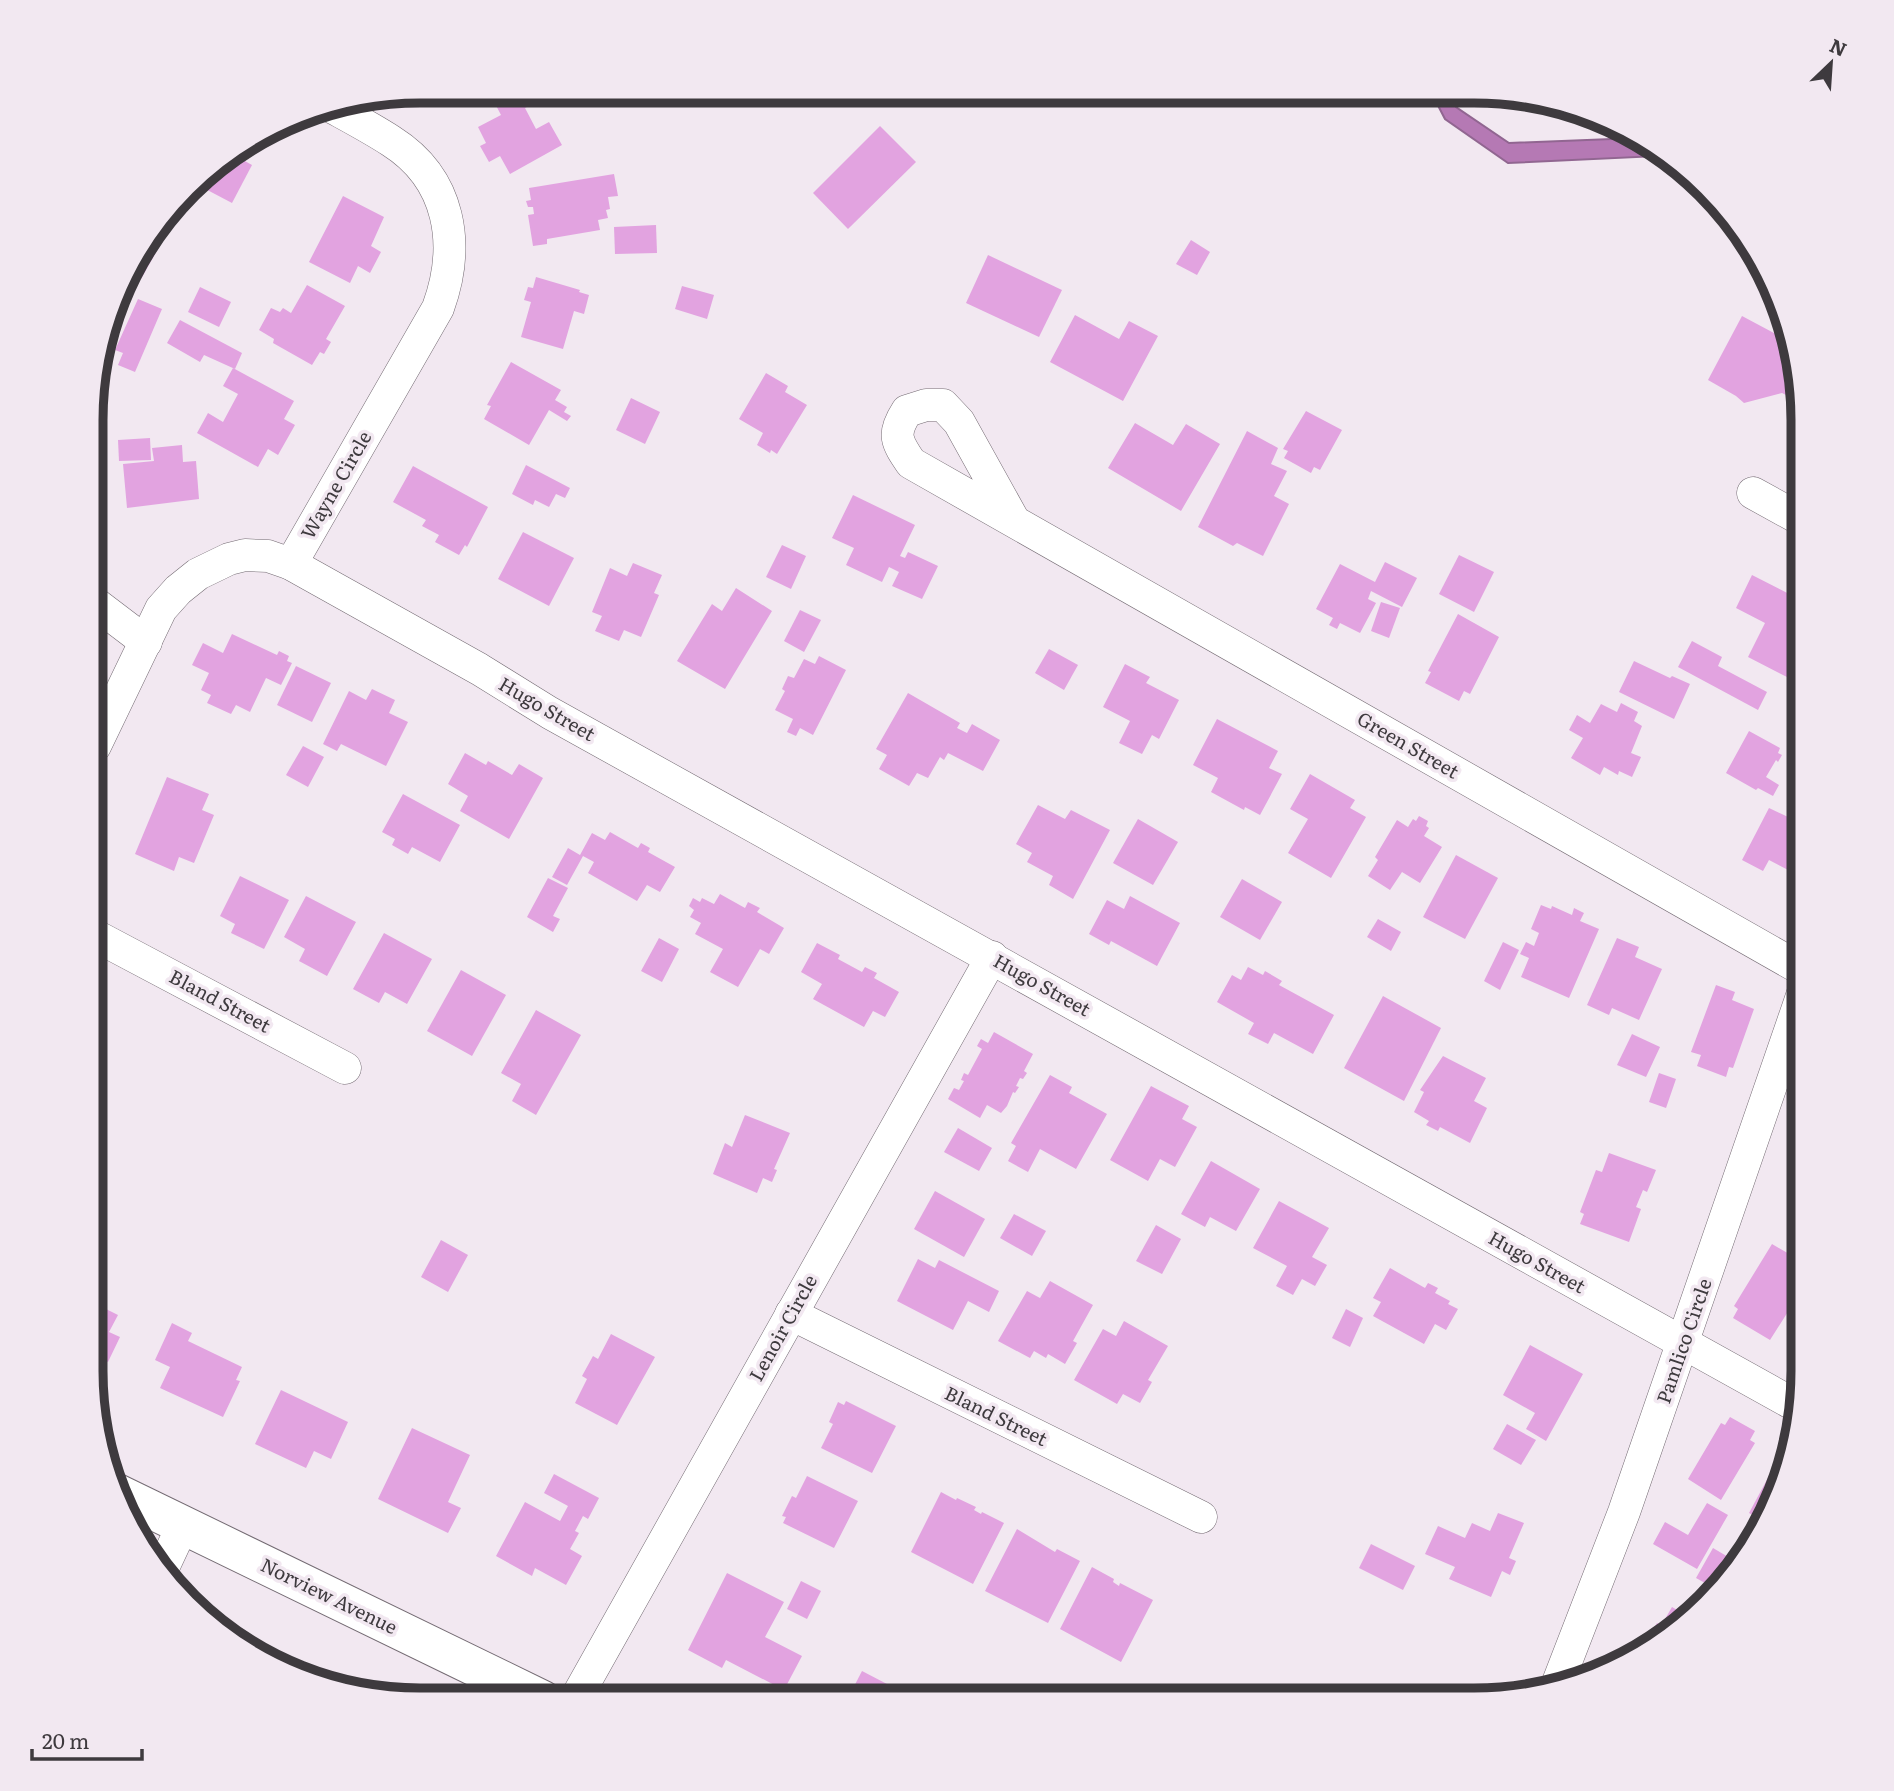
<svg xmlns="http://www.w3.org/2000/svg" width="1894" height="1791" font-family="Literata,serif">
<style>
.water{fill:#b579b4;stroke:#916691;stroke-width:2}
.building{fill:#e2a3e0}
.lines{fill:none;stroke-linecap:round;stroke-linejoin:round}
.street-casing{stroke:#746b73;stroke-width:33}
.secondary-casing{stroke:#746b73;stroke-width:40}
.street{stroke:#fff;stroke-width:32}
.secondary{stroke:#fff;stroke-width:38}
.labels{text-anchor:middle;stroke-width:7;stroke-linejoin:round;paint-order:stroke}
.street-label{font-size:19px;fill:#3e3a3e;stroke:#f2e8f1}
.rim{fill:none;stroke:#3e3a3e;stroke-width:9}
</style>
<rect width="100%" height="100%" fill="#f2e8f1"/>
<polygon class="water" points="1431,92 1450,92 1456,107 1509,143 1637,138 1660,156 1508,163 1445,119"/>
<g class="building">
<polygon points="439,91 460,91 454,101"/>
<polygon points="495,91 532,91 538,101 525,108 536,129 549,122 562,145 510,174 500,156 489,162 480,146 486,143 478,127 501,115 490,94"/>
<polygon points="880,126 916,162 848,229 813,193"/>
<polygon points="234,155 252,165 232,203 194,183 203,172"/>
<polygon points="614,174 618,196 608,197 610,209 606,210 608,218 598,220 600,230 547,239 547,244 533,246 528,215 534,214 533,207 528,207 526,201 531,200 529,188"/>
<polygon points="343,196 384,217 371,246 381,252 370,273 358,266 350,283 309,262"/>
<polygon points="656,225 657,253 615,254 614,227"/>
<polygon points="149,239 160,245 141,279 129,272 135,255"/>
<polygon points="1191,240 1210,252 1197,275 1176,264"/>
<polygon points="988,255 1062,290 1039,337 966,303"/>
<polygon points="536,277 580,290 579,292 589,295 584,314 574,311 563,349 521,337 531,302 524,300 528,287 533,288"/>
<polygon points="307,285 345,306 326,339 331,342 324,354 320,352 312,365 273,343 274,339 259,330 271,308 280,312 283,308 291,313"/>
<polygon points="682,286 714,295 707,319 675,309"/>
<polygon points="200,287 231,302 219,327 188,312"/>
<polygon points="138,299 162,309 135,372 118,365 123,353 115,350"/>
<polygon points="1075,315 1119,339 1129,321 1158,336 1123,401 1050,362"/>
<polygon points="1742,316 1789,341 1802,403 1782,393 1744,403 1736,396 1708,380"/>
<polygon points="180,320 242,353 235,369 204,355 200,362 167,343"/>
<polygon points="511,362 561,390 555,400 567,407 564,412 571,416 567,421 549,410 529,445 484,419 491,406 487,405"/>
<polygon points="233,368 294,401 284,419 295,425 278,455 268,449 258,467 197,433 208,413 223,422 238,394 223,386"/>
<polygon points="766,373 788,386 785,392 807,405 777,454 771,450 770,453 757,445 763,433 739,419"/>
<polygon points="631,398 660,412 645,444 616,430"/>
<polygon points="1306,411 1342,430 1320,470 1314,467 1311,473 1284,458 1288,451 1283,449"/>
<polygon points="1135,423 1173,445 1186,424 1220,444 1181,511 1108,468"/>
<polygon points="1247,431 1278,448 1271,464 1287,471 1274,496 1289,504 1263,556 1237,543 1233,546 1198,527"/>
<polygon points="150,438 151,460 119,461 118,440"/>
<polygon points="182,445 183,462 196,461 199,499 127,508 123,464 154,461 152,448"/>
<polygon points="526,465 570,488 565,498 556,494 549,507 535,500 533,505 512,494"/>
<polygon points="413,466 488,507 467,547 465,545 459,555 435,542 439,535 422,526 426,520 393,502"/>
<polygon points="853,495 915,525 900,556 905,558 908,552 938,566 922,599 892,586 899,572 889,567 882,582 846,565 854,548 832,538"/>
<polygon points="523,532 574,558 549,606 498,579"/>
<polygon points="782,545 806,556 791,589 766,577"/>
<polygon points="1459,555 1494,572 1474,612 1439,594"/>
<polygon points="1385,562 1417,578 1402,607 1371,591 1368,599 1376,603 1360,633 1340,623 1337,629 1329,625 1333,618 1316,609 1340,564 1375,582"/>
<polygon points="633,563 662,575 654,593 659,595 641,637 624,630 619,641 595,631 602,616 592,612 610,568 627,576"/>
<polygon points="1752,575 1797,598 1800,592 1802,593 1802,647 1787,677 1748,657 1765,623 1736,608"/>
<polygon points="736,588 772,611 725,689 677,661 712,604 722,611"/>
<polygon points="1381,602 1400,608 1389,638 1371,631"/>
<polygon points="800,610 821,620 804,652 784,641"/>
<polygon points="1458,614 1499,637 1470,694 1464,691 1459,701 1425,683 1431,672 1428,671"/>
<polygon points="232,634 277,655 279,651 289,656 287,661 292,663 281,685 266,678 250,712 236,705 231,714 207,703 211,695 201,690 209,673 192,665 203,643 223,653"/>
<polygon points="1692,641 1722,657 1718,666 1767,692 1758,710 1678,667"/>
<polygon points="1049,649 1078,665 1064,690 1035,673"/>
<polygon points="819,656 846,670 813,735 800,728 796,736 787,732 793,719 775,710 785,691 782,689 788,676 794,678 804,659 815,664"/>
<polygon points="1634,661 1670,678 1672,676 1690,684 1674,719 1619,692"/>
<polygon points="1125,664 1150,677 1146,683 1179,700 1159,739 1152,735 1142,754 1119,743 1130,721 1103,707"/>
<polygon points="296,666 331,683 312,722 277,705"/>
<polygon points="372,689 395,700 389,713 408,722 386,766 341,744 337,751 323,744 349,691 366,700"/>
<polygon points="908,693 960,723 957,728 967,733 972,724 1000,740 983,771 948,753 944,760 940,757 928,778 917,773 909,786 879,769 887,755 876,749"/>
<polygon points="1621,703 1638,712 1634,721 1642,726 1631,753 1641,757 1632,777 1619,771 1618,775 1604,767 1600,775 1571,758 1583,738 1569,730 1577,715 1590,723 1601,704 1617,712"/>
<polygon points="1217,719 1278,751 1269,768 1282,774 1260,815 1245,807 1244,810 1211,792 1218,778 1193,765"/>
<polygon points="1749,731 1780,748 1778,753 1782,755 1778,762 1776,760 1766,777 1779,785 1773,796 1758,788 1756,790 1726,773"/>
<polygon points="303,746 324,757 308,787 286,775"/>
<polygon points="465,753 486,765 488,761 512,775 519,764 543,778 509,839 460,811 468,796 448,784"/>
<polygon points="1310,774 1355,800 1350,808 1366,817 1331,878 1288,853 1308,819 1290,809"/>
<polygon points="167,777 209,794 202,810 214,815 194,863 179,857 174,871 135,854"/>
<polygon points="403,794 460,825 440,862 412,847 408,854 392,845 395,839 382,832"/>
<polygon points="1038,805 1065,819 1071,810 1110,830 1073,899 1049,885 1053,876 1027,862 1032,853 1016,844"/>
<polygon points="1769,808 1803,824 1803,849 1792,872 1769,860 1763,871 1742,860"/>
<polygon points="1419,816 1428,821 1426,826 1429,828 1424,836 1442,847 1420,883 1402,872 1390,890 1368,876 1378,860 1375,857 1397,820 1408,827 1413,819 1416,821"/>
<polygon points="1138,819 1178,842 1153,885 1113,863"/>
<polygon points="610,832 638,848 641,843 650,848 648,852 675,867 660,892 647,885 637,901 588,873 594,862 583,856 567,885 552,877 568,848 580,855 592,833 605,840"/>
<polygon points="1456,855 1498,878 1465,939 1423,917"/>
<polygon points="240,876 289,900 264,949 231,933 235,924 220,916"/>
<polygon points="548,878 568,888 553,916 560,919 553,932 527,917"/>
<polygon points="1242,879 1282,902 1260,940 1220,917"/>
<polygon points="720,894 745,908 748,902 760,908 757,912 784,928 769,954 760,949 738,987 710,972 723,949 695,934 701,923 690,917 694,910 689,906 693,898 700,902 702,898 714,904"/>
<polygon points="306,896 356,922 327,976 299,961 305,949 284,937"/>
<polygon points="1130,896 1180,923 1157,966 1111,941 1109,945 1089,934 1107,900 1124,909"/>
<polygon points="1541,905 1551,909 1552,906 1572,915 1574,908 1584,913 1580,921 1599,929 1569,998 1521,977 1529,958 1520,954 1526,942 1534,946 1539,933 1531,929"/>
<polygon points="1378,919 1401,932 1391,951 1367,937"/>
<polygon points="384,933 432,959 407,1004 385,992 379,1003 353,989"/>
<polygon points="659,938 679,949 662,982 641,971"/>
<polygon points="1617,938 1639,947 1635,957 1662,969 1639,1020 1612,1008 1609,1015 1587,1005"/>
<polygon points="1503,942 1519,950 1500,990 1484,981"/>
<polygon points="817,943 840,955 838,959 862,972 865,967 877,973 874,978 899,992 885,1017 873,1011 864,1027 813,999 822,984 801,972"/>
<polygon points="1248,967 1263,975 1265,971 1282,981 1279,985 1334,1015 1313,1054 1274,1033 1268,1044 1248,1034 1254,1023 1217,1002 1232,975 1241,980"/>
<polygon points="461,970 506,995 472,1056 427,1031"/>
<polygon points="1716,985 1735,992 1732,1000 1754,1009 1733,1068 1729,1067 1726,1077 1697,1066 1701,1055 1691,1052"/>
<polygon points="1383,996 1441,1028 1404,1101 1344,1068"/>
<polygon points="536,1010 581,1035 536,1115 512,1101 521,1084 501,1073"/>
<polygon points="994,1032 1033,1054 1024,1071 1027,1073 1023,1079 1020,1078 1016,1086 1019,1087 1015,1093 1013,1092 1007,1106 1001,1113 987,1105 980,1118 948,1099 954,1088 959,1090 964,1081 961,1080 964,1073 968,1075 982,1049 977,1046 981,1039 988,1043"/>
<polygon points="1632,1034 1660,1047 1646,1077 1617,1065"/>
<polygon points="1443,1056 1486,1078 1474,1101 1487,1108 1470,1143 1440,1127 1438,1131 1426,1125 1429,1121 1414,1112 1424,1092 1420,1090"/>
<polygon points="1659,1073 1676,1079 1666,1108 1649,1102"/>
<polygon points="1050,1075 1072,1087 1069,1093 1107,1114 1076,1169 1040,1149 1028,1172 1008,1161 1016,1146 1011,1143"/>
<polygon points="1151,1086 1189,1106 1182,1119 1197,1127 1175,1167 1160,1159 1148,1181 1110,1160"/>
<polygon points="745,1115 790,1133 774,1169 777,1170 772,1182 763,1178 757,1193 713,1174 725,1143 732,1147"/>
<polygon points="958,1128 992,1148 979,1171 944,1152"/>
<polygon points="1609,1153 1656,1170 1647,1192 1643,1190 1636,1207 1641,1209 1629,1242 1580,1224 1584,1214 1580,1212 1596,1170 1602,1172"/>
<polygon points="1211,1161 1260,1189 1236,1231 1210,1217 1205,1227 1181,1214"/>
<polygon points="935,1191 985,1219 964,1257 914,1229"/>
<polygon points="1279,1201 1329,1228 1312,1257 1327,1265 1315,1286 1302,1279 1293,1295 1276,1286 1287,1266 1253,1248"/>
<polygon points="1014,1214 1046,1231 1032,1256 1000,1238"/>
<polygon points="1156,1225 1181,1239 1162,1274 1136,1261"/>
<polygon points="441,1240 468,1255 448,1292 421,1277"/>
<polygon points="1772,1244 1803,1262 1803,1288 1770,1340 1733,1318 1738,1309 1734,1306"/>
<polygon points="918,1259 935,1268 939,1260 999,1291 989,1312 968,1301 953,1330 897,1301"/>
<polygon points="1390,1268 1425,1288 1428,1283 1438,1288 1435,1293 1450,1301 1448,1304 1458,1309 1446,1330 1435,1324 1424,1344 1373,1316 1381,1302 1373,1298"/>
<polygon points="1050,1281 1093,1305 1073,1341 1077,1343 1065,1364 1048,1354 1046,1358 1034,1351 1030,1358 998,1341 1027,1291 1040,1298"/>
<polygon points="92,1302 118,1315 109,1332 120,1337 108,1362 92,1354"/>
<polygon points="1346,1309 1363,1318 1350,1347 1332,1338"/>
<polygon points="1124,1321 1168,1346 1148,1380 1152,1382 1140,1403 1123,1394 1117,1404 1074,1380 1103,1329 1116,1336"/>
<polygon points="172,1323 192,1333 188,1341 242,1367 236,1380 240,1381 223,1417 160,1388 170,1367 155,1360"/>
<polygon points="611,1334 655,1357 617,1425 575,1403 587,1379 582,1376 593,1356 598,1359"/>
<polygon points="1530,1345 1583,1374 1546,1441 1526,1429 1535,1413 1503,1395"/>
<polygon points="281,1390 348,1422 331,1459 314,1451 306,1468 255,1444"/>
<polygon points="846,1401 896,1426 872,1473 821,1448 833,1424 829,1422 838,1402 844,1405"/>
<polygon points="1730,1417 1755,1431 1750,1440 1755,1443 1721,1500 1688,1479 1721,1423 1725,1425"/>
<polygon points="1507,1424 1536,1440 1521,1465 1493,1449"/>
<polygon points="412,1428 470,1455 448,1502 461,1508 448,1533 378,1499"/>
<polygon points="1784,1448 1769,1516 1765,1522 1749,1513"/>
<polygon points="554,1474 599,1498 588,1519 583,1516 575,1531 579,1533 570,1549 582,1556 566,1585 535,1568 532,1576 496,1556 525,1502 560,1521 568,1506 544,1493"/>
<polygon points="807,1476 858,1501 834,1548 783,1523 786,1517 782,1516 792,1496 796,1498"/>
<polygon points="941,1492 956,1500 957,1498 976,1507 974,1510 981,1514 982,1512 1004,1523 973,1584 911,1552"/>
<polygon points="1707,1503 1728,1515 1697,1569 1653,1544 1665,1522 1688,1535"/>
<polygon points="1498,1513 1524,1523 1509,1558 1516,1561 1510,1575 1502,1571 1491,1597 1449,1579 1455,1567 1425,1554 1438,1526 1465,1538 1472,1523 1490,1531"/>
<polygon points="1017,1529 1055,1552 1057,1549 1080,1561 1048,1623 985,1591"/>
<polygon points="1371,1544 1415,1566 1403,1590 1359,1568"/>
<polygon points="1713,1548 1735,1561 1714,1588 1696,1578"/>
<polygon points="1092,1567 1114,1579 1113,1582 1119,1586 1120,1583 1153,1600 1121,1662 1060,1629"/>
<polygon points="727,1573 784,1602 765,1637 802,1656 784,1690 726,1660 722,1668 688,1650"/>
<polygon points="801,1581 821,1591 807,1619 787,1609"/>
<polygon points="1672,1607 1691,1618 1642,1649 1657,1623 1661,1626"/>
<polygon points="208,1613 248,1633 244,1640 280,1656 275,1666"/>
<polygon points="302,1667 319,1675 322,1670 334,1675 331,1679 300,1672"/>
<polygon points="862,1671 912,1697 911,1700 847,1700"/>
</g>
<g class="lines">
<defs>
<g id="street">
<polyline points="1753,493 1802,520"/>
<path d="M1014,521L959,422L943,405H926L907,411C892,434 896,441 911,463L1803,970"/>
<path d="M291,564L438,308C461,245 451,179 391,141C371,128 350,117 330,106"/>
<polyline points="96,604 146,642"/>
<polyline points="95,746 161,609 178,590 198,574 229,559 245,555 268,556 291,564 479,669 550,713 1795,1405"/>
<polyline points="94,935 345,1068"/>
<polyline points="791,1314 1201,1517"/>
<polyline points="162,1570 183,1525"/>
<polyline points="1557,1685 1624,1512 1803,993"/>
<polyline points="575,1700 992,957"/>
</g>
<polyline id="secondary" points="115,1492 543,1700"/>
</defs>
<use href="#street" class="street-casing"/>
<use href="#secondary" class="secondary-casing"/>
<use href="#street" class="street"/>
<use href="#secondary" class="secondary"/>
</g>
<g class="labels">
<g class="street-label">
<text transform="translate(336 485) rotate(-60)" y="7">Wayne Circle</text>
<text transform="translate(547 709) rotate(30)" y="7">Hugo Street</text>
<text transform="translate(1408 745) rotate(30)" y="7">Green Street</text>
<text transform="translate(1042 985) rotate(29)" y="7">Hugo Street</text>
<text transform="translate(220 1001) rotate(28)" y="7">Bland Street</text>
<text transform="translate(1537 1262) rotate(29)" y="7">Hugo Street</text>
<text transform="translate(783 1328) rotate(-61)" y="7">Lenoir Circle</text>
<text transform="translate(1684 1341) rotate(-71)" y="7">Pamlico Circle</text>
<text transform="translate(996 1416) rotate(26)" y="7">Bland Street</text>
<text transform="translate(329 1596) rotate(26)" y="7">Norview Avenue</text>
</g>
</g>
<path d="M0 0H1894V1791H0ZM420 103H1474A317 317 0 0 1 1791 420V1371A317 317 0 0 1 1474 1688H420A317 317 0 0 1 103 1371V420A317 317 0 0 1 420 103Z" fill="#f2e8f1" fill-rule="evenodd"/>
<path class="rim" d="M420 103H1474A317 317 0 0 1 1791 420V1371A317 317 0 0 1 1474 1688H420A317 317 0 0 1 103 1371V420A317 317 0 0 1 420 103Z"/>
<g transform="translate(1831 63) rotate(25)" stroke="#f2e8f1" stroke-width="5" paint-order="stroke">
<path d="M0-5L12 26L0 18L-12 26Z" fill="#3e3a3e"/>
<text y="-10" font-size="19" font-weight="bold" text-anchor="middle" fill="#3e3a3e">N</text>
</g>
<path d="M32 1749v10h110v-10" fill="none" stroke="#3e3a3e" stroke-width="3.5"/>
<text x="42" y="1749" font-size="21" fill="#3e3a3e" stroke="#f2e8f1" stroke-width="5" paint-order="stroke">20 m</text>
</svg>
